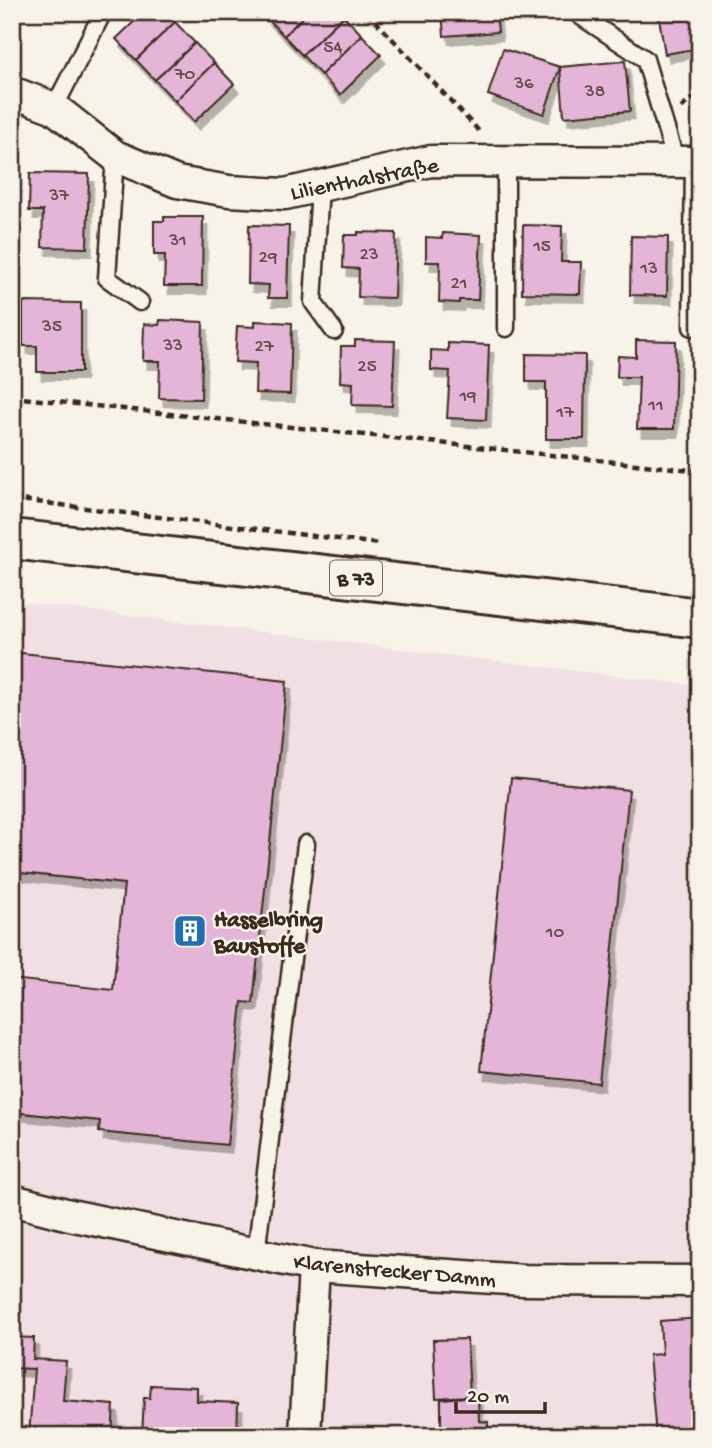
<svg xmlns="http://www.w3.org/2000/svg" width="712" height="1448" font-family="'Gochi Hand',sans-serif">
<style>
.built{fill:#f1e0e3}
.building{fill:#e4b5d7;stroke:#3b2a1e;stroke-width:2;filter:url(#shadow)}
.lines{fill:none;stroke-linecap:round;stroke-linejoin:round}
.service-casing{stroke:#3b2a1e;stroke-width:21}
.minor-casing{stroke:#3b2a1e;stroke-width:35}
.primary-casing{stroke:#3b2a1e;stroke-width:44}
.path{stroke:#3b2a1e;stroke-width:4.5;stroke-dasharray:7 5;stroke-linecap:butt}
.service{stroke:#f7f3e8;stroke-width:16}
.minor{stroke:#f7f3e8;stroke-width:30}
.primary{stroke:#f7f3e8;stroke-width:38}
.labels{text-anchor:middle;stroke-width:5;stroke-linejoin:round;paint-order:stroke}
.number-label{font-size:19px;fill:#654d4c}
.shield{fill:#f7f3e8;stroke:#73665b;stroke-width:2}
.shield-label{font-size:21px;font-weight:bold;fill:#3b2a1e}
.street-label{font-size:23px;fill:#3b2a1e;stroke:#f7f3e8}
.poi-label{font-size:23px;font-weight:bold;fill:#3b2a1e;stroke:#f7f3e8;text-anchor:start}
</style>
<defs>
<filter id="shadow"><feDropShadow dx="4.5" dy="8" stdDeviation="0" flood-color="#0004"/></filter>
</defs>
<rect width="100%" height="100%" fill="#f7f3e8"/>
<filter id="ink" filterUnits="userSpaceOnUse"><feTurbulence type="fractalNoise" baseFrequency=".0143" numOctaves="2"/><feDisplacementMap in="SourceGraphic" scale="14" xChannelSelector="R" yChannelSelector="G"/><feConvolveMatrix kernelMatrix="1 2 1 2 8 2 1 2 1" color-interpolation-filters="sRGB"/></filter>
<g filter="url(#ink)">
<polygon class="built" points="12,601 700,686 700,1436 12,1436"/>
<g class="building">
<polygon points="144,12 165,12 175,22 136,60 116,39"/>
<polygon points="269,12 308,12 284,36 265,16"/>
<polygon points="308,12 340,12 344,16 302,55 284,36"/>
<polygon points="442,12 496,12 498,32 444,36"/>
<polygon points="658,12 700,12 700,48 665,54"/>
<polygon points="344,16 362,35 321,75 302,55"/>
<polygon points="175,22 195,43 155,80 136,60"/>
<polygon points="362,35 381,55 340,95 321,75"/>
<polygon points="195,43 214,63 175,101 155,80"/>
<polygon points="503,49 560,67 544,114 488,95"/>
<polygon points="625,61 630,111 564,117 560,67"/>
<polygon points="214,63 234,84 194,122 175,101"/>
<polygon points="30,173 89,174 87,248 42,247 43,211 29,211"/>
<polygon points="164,217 203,217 202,286 164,286 165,255 154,255 154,221 164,221"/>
<polygon points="249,225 289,226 287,298 268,298 269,285 248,284"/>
<polygon points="523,225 562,226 561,262 581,262 580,294 522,293"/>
<polygon points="358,232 396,233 394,298 358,297 359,269 343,268 344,235 358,235"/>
<polygon points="443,233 481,235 478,300 459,300 459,303 439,302 440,262 426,262 426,237 442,238"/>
<polygon points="631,236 668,237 667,296 630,295"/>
<polygon points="23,302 81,303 81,372 37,372 37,346 23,346"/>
<polygon points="160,320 203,322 201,399 159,398 160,361 143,361 144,324 159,325"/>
<polygon points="255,321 292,323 290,394 255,393 256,363 235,362 237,326 255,327"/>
<polygon points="355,340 395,341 392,406 352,405 353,383 340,382 341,346 355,346"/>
<polygon points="636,340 676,341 674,429 637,429 639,377 617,377 618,356 636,357"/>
<polygon points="448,343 489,345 486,420 447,418 450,371 431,370 431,350 448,351"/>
<polygon points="526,354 585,355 584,439 546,439 546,382 526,382"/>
<polygon points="12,652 287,681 253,1003 242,1002 227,1145 99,1132 100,1121 12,1112 12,979 113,990 124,884 12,872"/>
<polygon points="511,778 629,790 599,1083 481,1071"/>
<polygon points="700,1318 700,1436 656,1436 649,1355 662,1354 660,1321"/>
<polygon points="12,1337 34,1338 33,1359 66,1361 63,1401 114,1405 112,1436 29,1436 34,1369 12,1368"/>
<polygon points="467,1339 470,1396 436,1398 433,1340"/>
<polygon points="151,1385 197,1387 197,1401 238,1403 237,1436 142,1436 144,1398 150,1398"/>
<polygon points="478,1396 479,1421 488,1422 488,1436 441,1436 441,1399"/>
<polygon points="584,1426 585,1436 530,1436 529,1430"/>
</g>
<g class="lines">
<defs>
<g id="service">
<polyline points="579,15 645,59 676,162"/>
<polyline points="54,108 103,12"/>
<polyline points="115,156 107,278 140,302"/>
<polyline points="506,159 506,328"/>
<polyline points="320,186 313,302 334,331"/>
<polyline points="692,327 694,162"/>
<polyline points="256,1254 306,844"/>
</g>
<g id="minor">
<polyline points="12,92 54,108 115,156 177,182 229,191 285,194 431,161 700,162"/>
<polyline points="12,1200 70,1215 314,1266 524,1280 700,1281"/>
<polyline points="305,1436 314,1266"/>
</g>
<polyline id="primary" points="12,539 700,618"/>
</defs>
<use href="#service" class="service-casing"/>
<use href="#minor" class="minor-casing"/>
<use href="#primary" class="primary-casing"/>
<g class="path">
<polyline points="367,12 479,131"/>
<polyline points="681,108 700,92"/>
<polyline points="12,397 700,471"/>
<polyline points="12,499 379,544"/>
</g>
<use href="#service" class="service"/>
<use href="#minor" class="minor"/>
<use href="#primary" class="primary"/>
</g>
</g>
<defs>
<symbol id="building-square" viewBox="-11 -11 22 22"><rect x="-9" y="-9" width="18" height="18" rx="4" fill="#1f6fb2" stroke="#f7f3e8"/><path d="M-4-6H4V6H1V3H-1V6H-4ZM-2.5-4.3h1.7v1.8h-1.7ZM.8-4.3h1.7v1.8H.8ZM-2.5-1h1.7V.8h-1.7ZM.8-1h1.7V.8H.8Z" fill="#fff"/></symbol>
</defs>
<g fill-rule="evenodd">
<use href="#building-square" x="171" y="912" width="38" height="38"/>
</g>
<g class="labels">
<g class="number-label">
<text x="333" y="52">54</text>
<text x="185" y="79">70</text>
<text x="524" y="88">36</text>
<text x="595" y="96">38</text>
<text x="59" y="200">37</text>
<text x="178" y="245">31</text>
<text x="542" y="251">15</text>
<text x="369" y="259">23</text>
<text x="268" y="262">29</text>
<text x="649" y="273">13</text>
<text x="459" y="288">21</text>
<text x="52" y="331">35</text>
<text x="173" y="350">33</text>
<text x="264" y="351">27</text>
<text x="367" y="371">25</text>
<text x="468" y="401">19</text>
<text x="656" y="410">11</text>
<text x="565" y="417">17</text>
<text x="555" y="937">10</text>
</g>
<rect class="shield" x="330" y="560.5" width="52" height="35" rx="5"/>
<g class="shield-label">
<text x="356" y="585">B 73</text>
</g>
<g class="street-label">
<text transform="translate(364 177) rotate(-11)" y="8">Lilienthalstraße</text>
<text transform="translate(395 1269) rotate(5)" y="8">Klarenstrecker Damm</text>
</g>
<g class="poi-label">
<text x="214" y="926">Hasselbring<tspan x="214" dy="26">Baustoffe</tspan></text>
</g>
</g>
<rect width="712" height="1448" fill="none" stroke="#f7f3e8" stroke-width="42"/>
<rect x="21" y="21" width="670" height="1406" fill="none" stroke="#3b2a1e" stroke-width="2.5" filter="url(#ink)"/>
<path d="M456 1402v10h89v-10" fill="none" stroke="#3b2a1e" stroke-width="3.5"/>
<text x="467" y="1402" font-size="21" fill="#3b2a1e" stroke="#f7f3e8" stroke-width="5" paint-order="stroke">20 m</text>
</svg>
